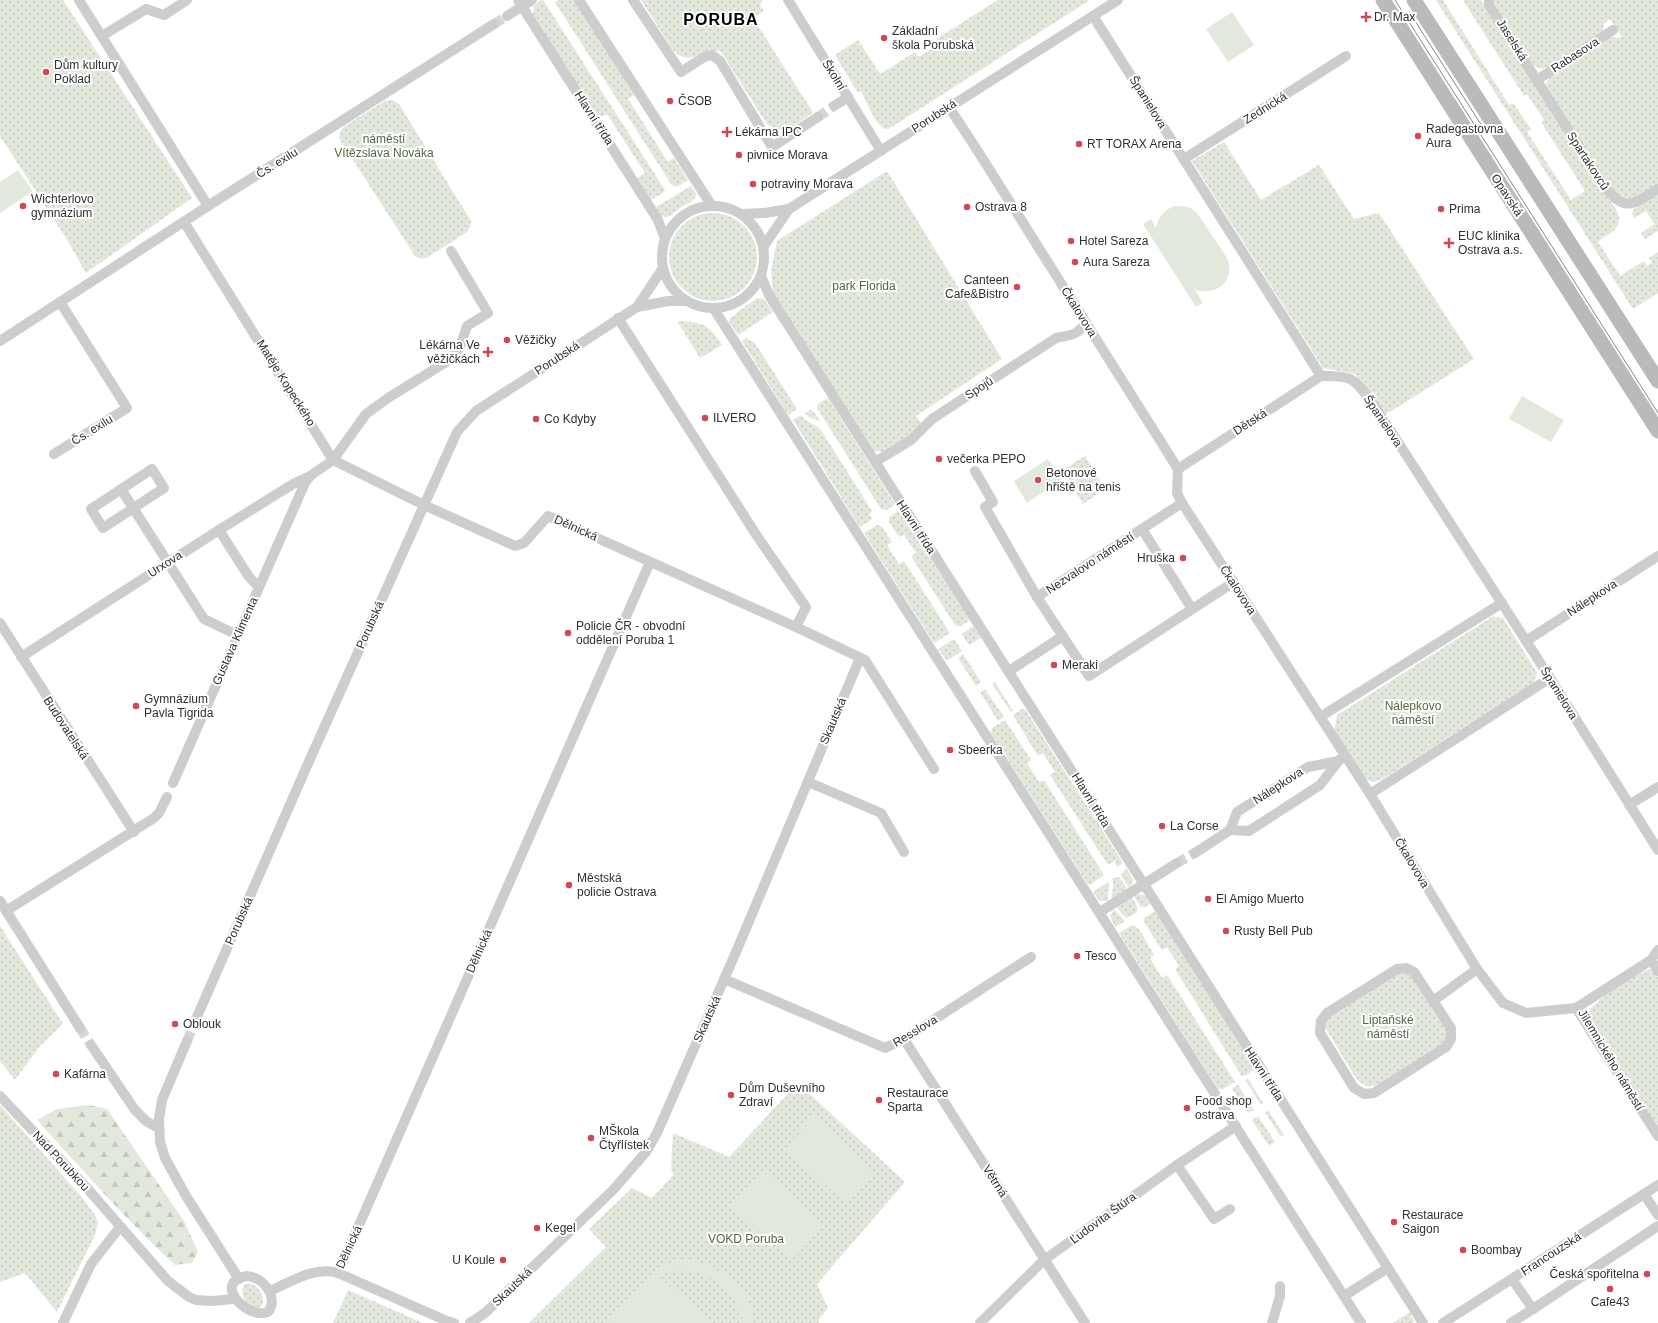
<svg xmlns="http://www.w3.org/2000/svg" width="1658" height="1323" font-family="Arial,sans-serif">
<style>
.grass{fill:url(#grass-dots)}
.forest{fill:url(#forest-firs)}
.garden{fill:#e3e8dd}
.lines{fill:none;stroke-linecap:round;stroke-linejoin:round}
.minor-tunnel{stroke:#d6d6d6;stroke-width:10;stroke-dasharray:10 5;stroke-linecap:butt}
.minor{stroke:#cdcdcd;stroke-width:10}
.secondary{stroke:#bababa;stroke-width:15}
.tram{stroke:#858585;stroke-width:1}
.poi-dot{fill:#d14855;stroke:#fff;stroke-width:1.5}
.labels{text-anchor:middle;stroke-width:4;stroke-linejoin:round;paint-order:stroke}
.poi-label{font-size:12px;fill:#303030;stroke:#fff;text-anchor:start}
.street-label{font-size:12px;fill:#303030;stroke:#fff}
.park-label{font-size:12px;fill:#546742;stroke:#fff}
.district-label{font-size:16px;font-weight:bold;letter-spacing:1px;fill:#000;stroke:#fff}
</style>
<defs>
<pattern id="grass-dots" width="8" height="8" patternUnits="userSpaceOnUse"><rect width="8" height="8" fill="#e3e8dd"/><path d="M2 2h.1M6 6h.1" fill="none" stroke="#c3c7be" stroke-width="1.8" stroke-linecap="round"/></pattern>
<pattern id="forest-firs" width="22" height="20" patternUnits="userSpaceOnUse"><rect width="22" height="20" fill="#e3e8dd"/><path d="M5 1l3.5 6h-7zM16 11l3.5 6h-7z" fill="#c3c7be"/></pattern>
</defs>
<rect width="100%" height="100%" fill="#fff"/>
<g class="grass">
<polygon points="0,0 63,0 192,198 86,273 66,238 0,136"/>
<polygon points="541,0 543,0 665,190 664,192 651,200 637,178 645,173 607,114 598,119 533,14 534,6"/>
<polygon points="558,0 574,0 634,95 628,99 668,162 674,158 688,180 677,187 671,184 555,2"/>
<path d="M641,0H762L760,6L764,11L753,18L812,111L814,112C799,122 784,138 767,124L721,52C701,44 693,70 673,50Z"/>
<polygon points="998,0 1090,0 890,128 884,129 877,122 872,114 863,95 861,91 858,93 835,55 858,40 880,74 915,52 919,57 939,44 936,39"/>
<path d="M1436,0H1443L1509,105L1513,103L1531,129L1527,132L1571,200L1585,191L1541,122L1544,120L1527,94L1524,96L1463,0H1481L1618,213C1623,230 1609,233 1598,242L1620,276L1644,261L1647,266L1652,263L1649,258L1658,252V293L1633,309Z"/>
<path d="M1492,0H1658V184C1644,193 1631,205 1615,194L1548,91L1546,84L1550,76L1608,37L1619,38L1622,37L1610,19L1604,23L1603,32L1550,66L1541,69L1534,66Z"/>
<polygon points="392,100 399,104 471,221 470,227 467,232 428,257 422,259 415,256 339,138 340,132 343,127 385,101"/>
<polygon points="1224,142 1261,200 1319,165 1354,219 1379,213 1474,359 1385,415 1355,374 1323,368 1192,161"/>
<polygon points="887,171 1002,359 916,416 921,423 920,426 915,432 882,452 873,450 870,445 773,293 771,270 777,241"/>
<polygon points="691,186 697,195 692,201 681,207 670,216 665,217 661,215 656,207"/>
<polygon points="1658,193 1658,231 1645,239 1641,233 1655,224 1646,211 1634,218 1632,214 1634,209"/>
<circle cx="713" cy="257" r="44"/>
<polygon points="757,298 764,299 773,312 738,335 730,323 730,318"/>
<path d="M677,321C703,322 708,324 722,345L700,358Z"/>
<polygon points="746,338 755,343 797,409 788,415 742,341"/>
<polygon points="828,398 895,504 887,510 881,509 817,408 818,404"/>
<polygon points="810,410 813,411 821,422 809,417 805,413"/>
<path d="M801,415C806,423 815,423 821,430L872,511L869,514L872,519L860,527L793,420Z"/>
<polygon points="1085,456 1105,489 1083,504 1063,470"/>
<polygon points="899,511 970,620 960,627 955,625 911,556 916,553 904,535 899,537 889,522 889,517"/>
<polygon points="877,525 882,527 892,542 887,545 899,564 904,561 950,633 934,643 864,533"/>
<polygon points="1492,617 1503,618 1537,673 1534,683 1381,780 1373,782 1364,778 1334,732 1337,715"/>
<polygon points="973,626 981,638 969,645 962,634"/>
<polygon points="954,639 962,651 948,660 946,659 938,649"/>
<polygon points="963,654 981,682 976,686 958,658"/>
<polygon points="995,682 1013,711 1011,712 992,684"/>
<polygon points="985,689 1004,717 998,721 980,692"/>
<polygon points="1022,709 1025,709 1123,863 1117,867 1114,861 1108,865 1050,775 1055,772 1043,753 1038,756 1013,715"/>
<polygon points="1005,720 1031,760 1027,763 1039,782 1044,780 1104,875 1090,885 1087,883 991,733 992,728"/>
<polygon points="1127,869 1133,880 1132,885 1129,888 1121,876 1123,872"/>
<path d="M1116,877L1120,878L1127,889L1112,899C1110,892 1116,887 1112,879Z"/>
<path d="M1108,882C1111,888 1106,894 1109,901H1100L1093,892Z"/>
<polygon points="1138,894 1144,895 1150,904 1145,907 1140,906 1134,896"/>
<polygon points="1132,897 1137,906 1137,912 1127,918 1122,914 1117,907"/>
<polygon points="1114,909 1125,921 1115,927 1110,916"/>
<polygon points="1155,911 1254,1066 1253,1070 1245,1076 1241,1075 1175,969 1179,966 1167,947 1162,950 1143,920 1144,918"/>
<polygon points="1132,925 1139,929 1154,955 1150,958 1162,978 1167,975 1235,1082 1223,1089 1218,1089 1119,933"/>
<polygon points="0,926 63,1024 40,1046 15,1080 0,1061"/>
<path d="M1649,969L1658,977V1127L1589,1018L1588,1012C1603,993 1627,980 1649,969Z"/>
<polygon points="1396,971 1413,974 1446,1026 1447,1034 1446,1042 1377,1085 1368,1087 1357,1080 1325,1027 1327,1019"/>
<polygon points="1248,1079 1263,1103 1261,1105 1245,1080"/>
<polygon points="798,1083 905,1182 817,1284 828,1308 818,1321 819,1323 529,1323 606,1247 589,1229 632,1188 652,1198 673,1175 671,1168 673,1133 729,1157"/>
<polygon points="1238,1085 1254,1110 1248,1113 1232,1088"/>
<polygon points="0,1105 80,1195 95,1215 98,1223 95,1235 57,1312 25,1273 0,1282"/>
<polygon points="1268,1110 1284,1135 1281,1137 1265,1112"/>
<polygon points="1258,1116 1275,1142 1269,1146 1252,1120"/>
<path d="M248,1283C259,1286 263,1293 263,1304L259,1308C247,1309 239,1296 244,1285Z"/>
<polygon points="348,1290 423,1323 333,1323"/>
<polygon points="1410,1312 1414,1323 1393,1323"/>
</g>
<path class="forest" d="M88,1105L107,1109L184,1221L198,1252L192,1263L175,1265C126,1220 82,1169 37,1120L57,1109Z"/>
<g class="garden">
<polygon points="1232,12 1254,45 1228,62 1206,29"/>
<polygon points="18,170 33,191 0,213 0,182"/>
<path d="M1175,206L1189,207L1197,213L1227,258C1236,281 1217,296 1195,290L1203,303L1196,307L1143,224L1151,219L1156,228C1158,218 1164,209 1175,206Z"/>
<polygon points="1522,396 1564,420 1551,442 1509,419"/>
<polygon points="1048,459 1062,479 1027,503 1014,481"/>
<polygon points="814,1116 874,1171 845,1203 785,1149"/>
<polygon points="764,1172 824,1226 792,1260 732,1207"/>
<path d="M681,1259C716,1261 751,1286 754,1323H743C739,1288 692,1255 660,1277L712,1323H608L654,1271L667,1263Z"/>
</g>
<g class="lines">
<g class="minor-tunnel">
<polyline points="494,24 507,16"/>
<polyline points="818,117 834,106"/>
<polyline points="1177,863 1195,853"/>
<polyline points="80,1028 91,1045"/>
<polyline points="187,1041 196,1019"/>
</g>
<g class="minor">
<polyline points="79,0 208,206"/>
<polyline points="518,0 658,220 665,239"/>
<polyline points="579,0 712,206"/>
<polyline points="633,0 681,72 704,57 712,55 720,61 772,147 818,117"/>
<polyline points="788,0 881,151"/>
<path d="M1489,0V5L1602,183C1624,213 1630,206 1658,189"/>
<polyline points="146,9 164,15 187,0"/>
<polyline points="507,16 532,0"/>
<polyline points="1093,16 1321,376"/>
<polyline points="102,36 146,9"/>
<polyline points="1537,80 1613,30"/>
<polyline points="834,106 848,97"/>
<polyline points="949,107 979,153 1178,469 1177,493 1182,503 1370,794 1477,969 1503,1003 1526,1013 1576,1008 1651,960 1658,950"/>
<polyline points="1184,159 1346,56"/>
<circle cx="713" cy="257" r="51"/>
<polyline points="741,214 765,213 789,209"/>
<polyline points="184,222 333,460 424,505 515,546 524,543 548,516 796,627 865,660 934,769"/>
<polyline points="764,246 789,209 1118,0"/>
<polyline points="761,276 769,295 1423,1323"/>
<polyline points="637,307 663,268"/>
<polyline points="714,309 1361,1323"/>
<polyline points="618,318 757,536 806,607 796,627"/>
<polyline points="0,341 208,206 494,24"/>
<path d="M1321,376C1355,375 1354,379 1374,405L1550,678L1658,850"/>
<polyline points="54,454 127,408 60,302"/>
<path d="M875,462L911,440L932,419L1056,338C1071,335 1076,336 1086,323"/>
<polygon points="152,469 164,488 103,528 91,509"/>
<polyline points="1178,469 1321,376"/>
<polyline points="975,471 993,502 985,507 1037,597"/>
<polyline points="121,489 204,619 237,635"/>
<polyline points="1182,503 1037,597 1089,676 1234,582"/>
<polyline points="1142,529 1192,609"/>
<polyline points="219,530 249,577 259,587"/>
<polyline points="0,623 134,832"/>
<polyline points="1526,641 1658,556"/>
<polyline points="21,657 219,530 293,484 310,476"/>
<polyline points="1009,671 1063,636"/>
<polyline points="1320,717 1502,603"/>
<polyline points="808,782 881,813 904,852"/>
<polyline points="173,783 305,483 310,476 333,460 366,414 388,398 451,359 460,347 467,326 488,313 451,251"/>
<polyline points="1370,794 1550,678"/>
<polyline points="1629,805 1658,787"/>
<polyline points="1230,830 1249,831 1320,785 1340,759"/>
<polyline points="1195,853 1230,830 1237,812 1308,767 1339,761"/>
<polyline points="0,901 80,1028"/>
<polyline points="6,911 154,818 159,813 167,797"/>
<polyline points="1100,912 1177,863"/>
<polyline points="1651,960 1658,971"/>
<polygon points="1406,968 1414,972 1451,1028 1451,1039 1446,1047 1374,1093 1364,1094 1354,1088 1320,1033 1321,1021 1327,1013 1397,969"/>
<polyline points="724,979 885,1048 904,1039 1031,957"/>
<polyline points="1433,1001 1477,969"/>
<polyline points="1576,1008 1658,1136"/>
<polyline points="196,1019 310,759 457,432 476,411 637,307 668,301 685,301"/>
<polyline points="904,1039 1085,1323"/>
<polyline points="187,1041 162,1100 159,1119 160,1142 165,1158 186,1196 239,1279"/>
<polyline points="91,1045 135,1110 146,1121 158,1128"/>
<polyline points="0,1096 86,1187 168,1281 189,1297 196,1300 213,1301 233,1299"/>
<polyline points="1177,1165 1214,1219 1230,1209"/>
<polyline points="1644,1194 1658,1215"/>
<polyline points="338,1273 447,1321 454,1323"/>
<path d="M247,1276C263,1277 278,1296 269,1311C252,1323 209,1283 247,1276Z"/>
<path d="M270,1291C291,1282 314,1266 338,1273L650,562"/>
<polyline points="1344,1296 1388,1268"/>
<polyline points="1533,1309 1658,1226"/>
<polyline points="63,1323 91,1264 120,1227"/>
<polyline points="470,1323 485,1313 613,1190 646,1152 657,1133 736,952 860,658"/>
<polyline points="980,1323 1044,1260 1177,1165 1236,1126"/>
<polyline points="1272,1323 1280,1296 1280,1286"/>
<polyline points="1443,1323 1658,1185"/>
<polyline points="1511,1323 1533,1309 1512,1279"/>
</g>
<g class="secondary">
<polyline points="1383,0 1658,431"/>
<polyline points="1414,0 1658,381"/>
</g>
<g class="tram">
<polyline points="1395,0 1658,413"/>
<polyline points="1415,21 1482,126"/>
</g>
</g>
<g class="poi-dot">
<path d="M1364 11h4v4h4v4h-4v4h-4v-4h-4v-4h4z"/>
<circle cx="884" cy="38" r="4"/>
<circle cx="46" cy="72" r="4"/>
<circle cx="670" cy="101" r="4"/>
<path d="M725 126h4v4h4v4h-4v4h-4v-4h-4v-4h4z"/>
<circle cx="1418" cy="136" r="4"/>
<circle cx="1079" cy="144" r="4"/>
<circle cx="739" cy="155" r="4"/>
<circle cx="753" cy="184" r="4"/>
<circle cx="23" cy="206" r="4"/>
<circle cx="967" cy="207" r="4"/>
<circle cx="1441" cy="209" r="4"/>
<circle cx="1071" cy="241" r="4"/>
<path d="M1447 237h4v4h4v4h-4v4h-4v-4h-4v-4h4z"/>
<circle cx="1075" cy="262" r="4"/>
<circle cx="1017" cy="287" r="4"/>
<circle cx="507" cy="340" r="4"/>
<path d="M486 346h4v4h4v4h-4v4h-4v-4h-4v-4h4z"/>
<circle cx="705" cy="418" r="4"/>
<circle cx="536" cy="419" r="4"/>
<circle cx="939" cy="459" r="4"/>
<circle cx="1038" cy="480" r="4"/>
<circle cx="1183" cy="558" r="4"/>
<circle cx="568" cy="633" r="4"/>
<circle cx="1054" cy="665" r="4"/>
<circle cx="136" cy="706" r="4"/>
<circle cx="950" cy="750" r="4"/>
<circle cx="1162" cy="826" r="4"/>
<circle cx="569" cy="885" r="4"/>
<circle cx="1208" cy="899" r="4"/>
<circle cx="1226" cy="931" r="4"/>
<circle cx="1077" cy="956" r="4"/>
<circle cx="175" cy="1024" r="4"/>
<circle cx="56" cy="1074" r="4"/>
<circle cx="731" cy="1095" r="4"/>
<circle cx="879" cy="1100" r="4"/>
<circle cx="1187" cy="1108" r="4"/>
<circle cx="591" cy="1138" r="4"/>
<circle cx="1394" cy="1222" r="4"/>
<circle cx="537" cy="1228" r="4"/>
<circle cx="1463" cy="1250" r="4"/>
<circle cx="503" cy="1260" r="4"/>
<circle cx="1647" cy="1274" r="4"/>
<circle cx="1610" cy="1289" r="4"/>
</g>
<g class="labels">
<g class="poi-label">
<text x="1374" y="21">Dr. Max</text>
<text x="892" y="35">Základní<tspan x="892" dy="14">škola Porubská</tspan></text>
<text x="54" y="69">Dům kultury<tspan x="54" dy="14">Poklad</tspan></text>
<text x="678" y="105">ČSOB</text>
<text x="1426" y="133">Radegastovna<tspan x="1426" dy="14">Aura</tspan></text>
<text x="735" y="136">Lékárna IPC</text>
<text x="1087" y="148">RT TORAX Arena</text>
<text x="747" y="159">pivnice Morava</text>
<text x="761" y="188">potraviny Morava</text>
<text x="31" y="203">Wichterlovo<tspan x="31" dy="14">gymnázium</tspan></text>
<text x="975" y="211">Ostrava 8</text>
<text x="1449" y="213">Prima</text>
<text x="1458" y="240">EUC klinika<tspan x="1458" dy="14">Ostrava a.s.</tspan></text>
<text x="1079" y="245">Hotel Sareza</text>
<text x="1083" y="266">Aura Sareza</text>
<text x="1009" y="284" text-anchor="end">Canteen<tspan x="1009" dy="14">Cafe&amp;Bistro</tspan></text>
<text x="515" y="344">Věžičky</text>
<text x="480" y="349" text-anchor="end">Lékárna Ve<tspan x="480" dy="14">věžičkách</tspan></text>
<text x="713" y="422">ILVERO</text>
<text x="544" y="423">Co Kdyby</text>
<text x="947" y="463">večerka PEPO</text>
<text x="1046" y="477">Betonové<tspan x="1046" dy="14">hřiště na tenis</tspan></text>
<text x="1175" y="562" text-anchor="end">Hruška</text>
<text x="576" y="630">Policie ČR - obvodní<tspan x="576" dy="14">oddělení Poruba 1</tspan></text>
<text x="1062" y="669">Meraki</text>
<text x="144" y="703">Gymnázium<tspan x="144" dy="14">Pavla Tigrida</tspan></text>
<text x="958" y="754">Sbeerka</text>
<text x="1170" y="830">La Corse</text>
<text x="577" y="882">Městská<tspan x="577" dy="14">policie Ostrava</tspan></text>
<text x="1216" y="903">El Amigo Muerto</text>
<text x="1234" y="935">Rusty Bell Pub</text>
<text x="1085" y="960">Tesco</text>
<text x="183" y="1028">Oblouk</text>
<text x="64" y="1078">Kafárna</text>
<text x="739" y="1092">Dům Duševního<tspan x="739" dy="14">Zdraví</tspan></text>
<text x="887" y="1097">Restaurace<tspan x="887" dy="14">Sparta</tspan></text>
<text x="1195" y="1105">Food shop<tspan x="1195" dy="14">ostrava</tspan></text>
<text x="599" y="1135">MŠkola<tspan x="599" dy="14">Čtyřlístek</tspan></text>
<text x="1402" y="1219">Restaurace<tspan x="1402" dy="14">Saigon</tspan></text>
<text x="545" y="1232">Kegel</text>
<text x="1471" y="1254">Boombay</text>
<text x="495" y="1264" text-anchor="end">U Koule</text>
<text x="1639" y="1278" text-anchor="end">Česká spořitelna</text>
<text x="1610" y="1306" text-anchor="middle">Cafe43</text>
</g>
<g class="street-label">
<text transform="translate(1512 40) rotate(58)" y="4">Jaselská</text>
<text transform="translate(1575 55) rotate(-33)" y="4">Rabasova</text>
<text transform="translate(834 75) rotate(58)" y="4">Školní</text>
<text transform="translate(1148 102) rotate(58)" y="4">Španielova</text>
<text transform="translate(1265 108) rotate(-32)" y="4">Zednická</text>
<text transform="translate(934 116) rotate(-33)" y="4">Porubská</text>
<text transform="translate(594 118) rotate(57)" y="4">Hlavní třída</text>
<text transform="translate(1588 161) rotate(57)" y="4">Spartakovců</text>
<text transform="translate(277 163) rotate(-32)" y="4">Čs. exilu</text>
<text transform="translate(1507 195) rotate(57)" y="4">Opavská</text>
<text transform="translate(1079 312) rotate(58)" y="4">Čkalovova</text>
<text transform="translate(557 358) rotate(-33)" y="4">Porubská</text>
<text transform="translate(286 383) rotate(58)" y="4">Matěje Kopeckého</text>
<text transform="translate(979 388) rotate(-33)" y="4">Spojů</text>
<text transform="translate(1383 421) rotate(56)" y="4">Španielova</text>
<text transform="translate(1250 422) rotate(-33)" y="4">Dětská</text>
<text transform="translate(92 430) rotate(-32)" y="4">Čs. exilu</text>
<text transform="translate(916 527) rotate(57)" y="4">Hlavní třída</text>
<text transform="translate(576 528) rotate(24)" y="4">Dělnická</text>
<text transform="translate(1090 563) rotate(-33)" y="4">Nezvalovo náměstí</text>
<text transform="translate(165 564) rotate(-33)" y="4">Urxova</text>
<text transform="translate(1238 590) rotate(57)" y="4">Čkalovova</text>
<text transform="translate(1592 598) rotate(-33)" y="4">Nálepkova</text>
<text transform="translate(370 625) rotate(-66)" y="4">Porubská</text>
<text transform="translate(235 641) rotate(-66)" y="4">Gustava Klimenta</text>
<text transform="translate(1559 693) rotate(58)" y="4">Španielova</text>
<text transform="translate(833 721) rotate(-67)" y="4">Skautská</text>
<text transform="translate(66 728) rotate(57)" y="4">Budovatelská</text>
<text transform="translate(1278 786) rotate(-33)" y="4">Nálepkova</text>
<text transform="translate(1091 800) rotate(58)" y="4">Hlavní třída</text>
<text transform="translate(1412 863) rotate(59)" y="4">Čkalovova</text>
<text transform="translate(239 921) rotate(-66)" y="4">Porubská</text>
<text transform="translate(479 951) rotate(-66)" y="4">Dělnická</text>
<text transform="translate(707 1019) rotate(-66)" y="4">Skautská</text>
<text transform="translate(915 1031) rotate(-31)" y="4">Resslova</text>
<text transform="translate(1611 1060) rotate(59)" y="4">Jilemnického náměstí</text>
<text transform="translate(1264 1074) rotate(57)" y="4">Hlavní třída</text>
<text transform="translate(61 1161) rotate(47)" y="4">Nad Porubkou</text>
<text transform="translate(995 1181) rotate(58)" y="4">Větrná</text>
<text transform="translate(1103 1218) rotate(-36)" y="4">Ľudovíta Štúra</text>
<text transform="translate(349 1247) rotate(-65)" y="4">Dělnická</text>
<text transform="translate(1551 1254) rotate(-33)" y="4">Francouzská</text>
<text transform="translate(512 1287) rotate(-44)" y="4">Skautská</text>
</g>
<g class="park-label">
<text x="384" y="143">náměstí<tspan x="384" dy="14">Vítězslava Nováka</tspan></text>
<text x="864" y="290">park Florida</text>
<text x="1413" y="710">Nálepkovo<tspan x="1413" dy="14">náměstí</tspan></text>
<text x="1388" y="1024">Liptaňské<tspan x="1388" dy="14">náměstí</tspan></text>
<text x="746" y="1243">VOKD Poruba</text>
</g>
<g class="district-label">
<text x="721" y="25">PORUBA</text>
</g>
</g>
</svg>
